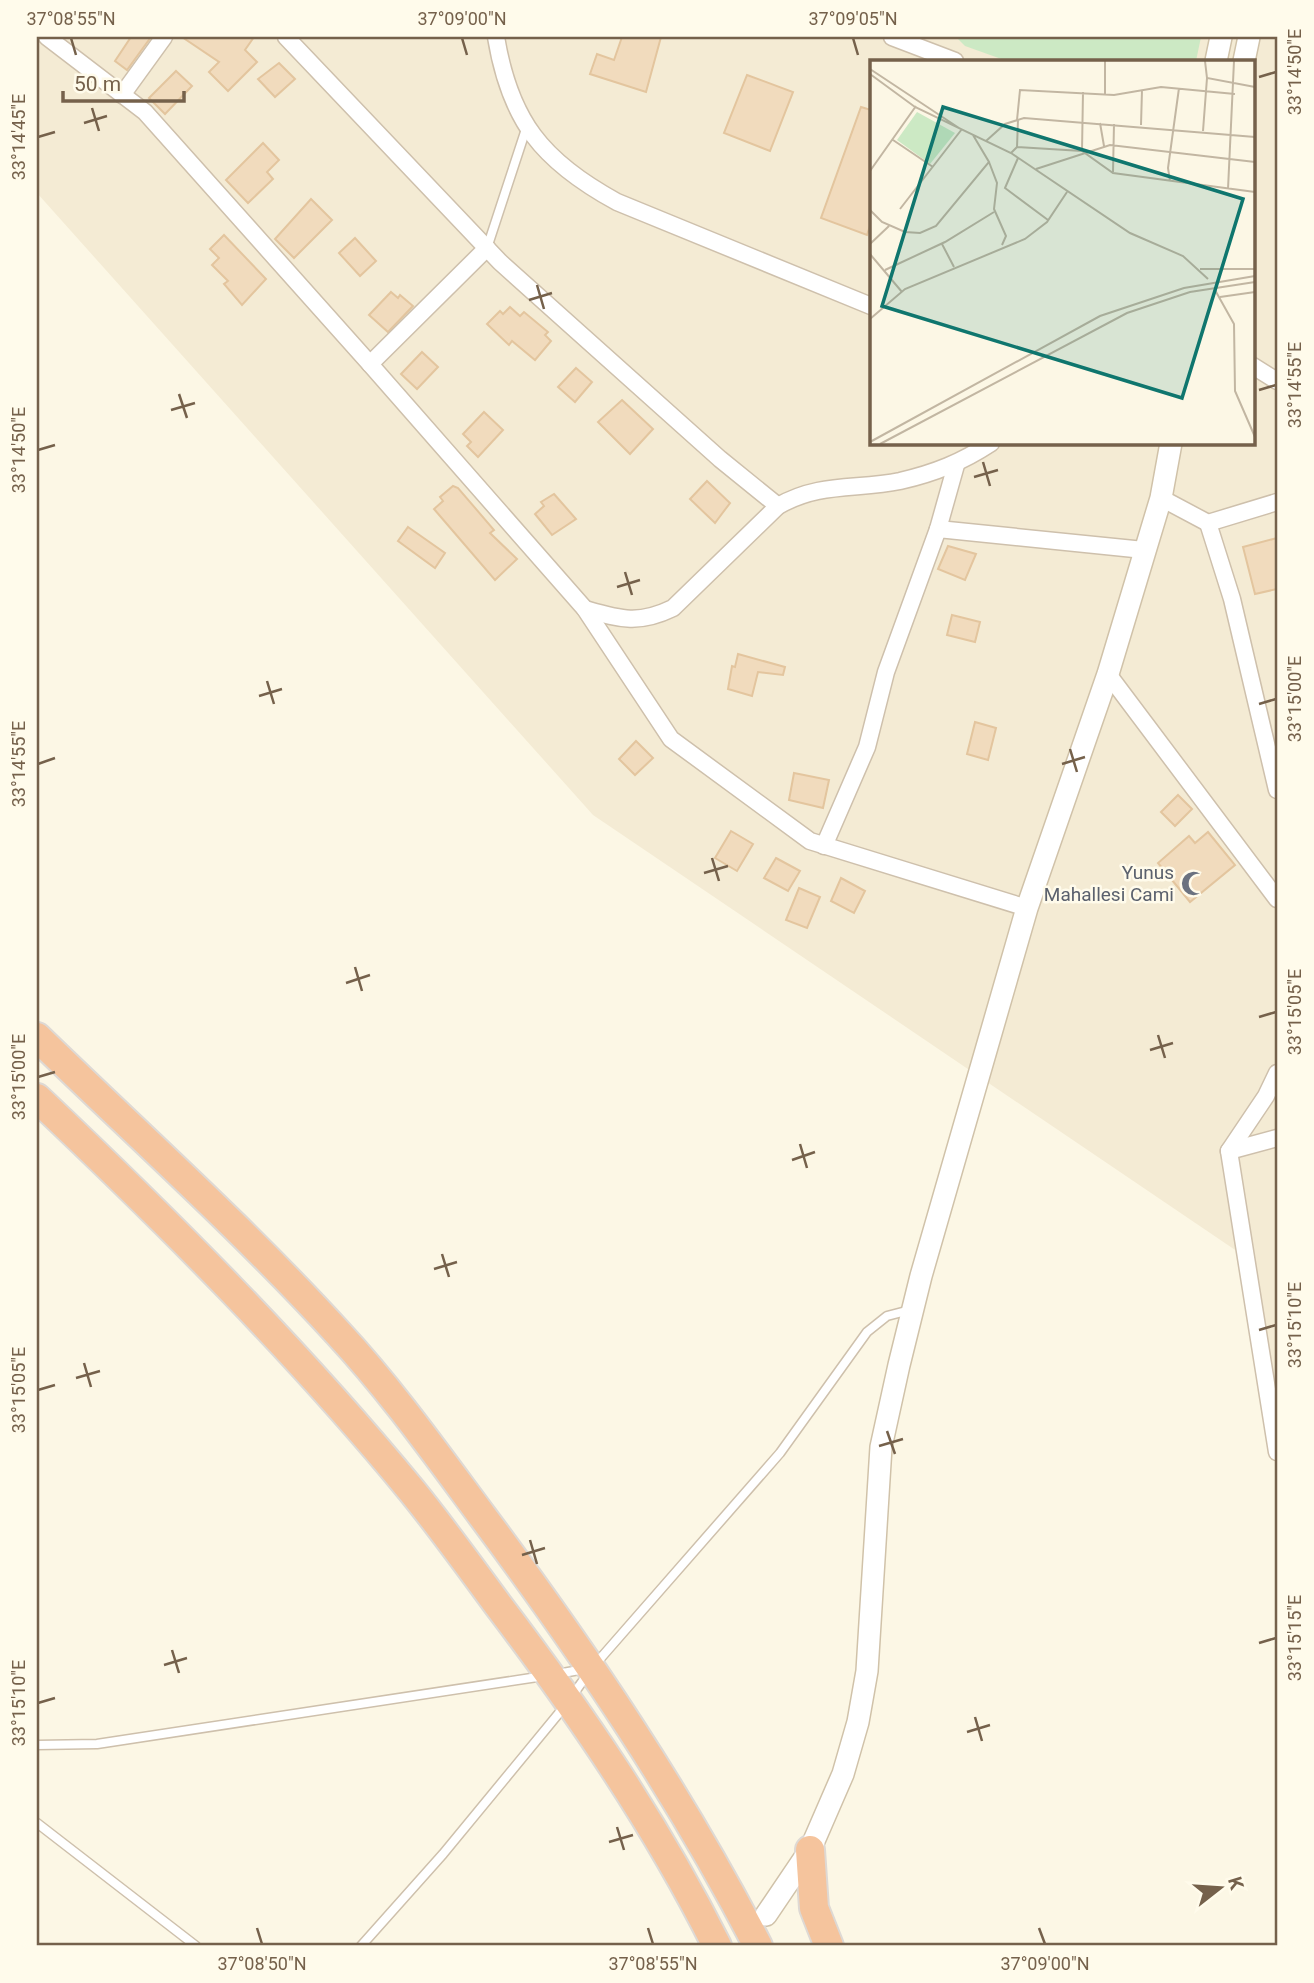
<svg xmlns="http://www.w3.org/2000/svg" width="1314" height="1983" font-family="Roboto,sans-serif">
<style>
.residential{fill:#f4ebd4;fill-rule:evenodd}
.green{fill:#cce9c4}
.building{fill:#f1dbbd;stroke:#e3c59e;stroke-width:2}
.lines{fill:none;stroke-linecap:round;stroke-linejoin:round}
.lane-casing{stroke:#cec0ac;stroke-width:11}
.street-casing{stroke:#cec0ac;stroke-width:19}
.secondary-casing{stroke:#d0c2a9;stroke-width:24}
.highway-casing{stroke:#ded9d4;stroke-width:32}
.lane{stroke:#fff;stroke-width:8}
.street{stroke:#fff;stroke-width:16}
.secondary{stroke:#fff;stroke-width:21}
.highway{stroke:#f5c49d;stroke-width:28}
.ticks{fill:none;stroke:#75614b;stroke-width:2.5}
.labels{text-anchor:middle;stroke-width:5;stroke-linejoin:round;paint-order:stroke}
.worship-label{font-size:19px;fill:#5b616d;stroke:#fffbeb;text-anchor:end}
.inset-road{fill:none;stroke:#c2b6a2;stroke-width:2}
.view{fill:#0f766e;fill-opacity:0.15;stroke:#0f766e;stroke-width:3.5}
.inset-edge{fill:none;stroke:#75614b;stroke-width:3.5}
.neatline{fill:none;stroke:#75614b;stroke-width:2.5}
.ticks-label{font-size:18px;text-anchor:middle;fill:#75614b}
</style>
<rect width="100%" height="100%" fill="#fcf7e5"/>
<path class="residential" d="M37,37H1277V1405L1247,1258L593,815L37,193ZM871,61H1253V443H871Z"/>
<polygon class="green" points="956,37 1201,37 1196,61 1007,61 965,46"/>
<g class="building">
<polygon points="131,37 151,37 127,70 115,61"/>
<polygon points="182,37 254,37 245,50 257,62 228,91 209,72 219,62"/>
<polygon points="622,37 661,37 646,92 590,74 597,54 614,60"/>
<polygon points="279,63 295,79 275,97 258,79"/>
<polygon points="176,71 192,86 165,114 149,98"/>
<polygon points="747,75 793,92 770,151 724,133"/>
<polygon points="861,107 871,110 871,223 867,235 821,218"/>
<polygon points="263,143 279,160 267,172 273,179 248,203 226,180"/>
<polygon points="311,199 332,220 294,258 275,239"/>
<polygon points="224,235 266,279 242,305 224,284 228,281 212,265 219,258 210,249"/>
<polygon points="355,238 376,261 360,276 339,253"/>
<polygon points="391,292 398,298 400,295 413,306 388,332 369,315"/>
<polygon points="510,307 520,316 524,312 548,332 545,335 551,341 535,360 512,341 509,345 487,324 500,311 503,314"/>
<polygon points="422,352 438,367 417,389 401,374"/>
<polygon points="576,368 592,382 575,402 558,387"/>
<polygon points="622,400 653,429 630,454 598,422"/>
<polygon points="484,412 503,430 478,457 467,446 471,442 463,434"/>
<polygon points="707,481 730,503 715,523 690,499"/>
<polygon points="453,486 458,488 494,530 490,533 517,559 495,580 434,509 443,501 440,497"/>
<polygon points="554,494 576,519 552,535 535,514 544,506 541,502"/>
<polygon points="408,527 445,553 435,568 398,541"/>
<polygon points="1277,538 1277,589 1255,594 1243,547"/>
<polygon points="948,546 976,554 965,580 938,569"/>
<polygon points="952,615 980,622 975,642 947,635"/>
<polygon points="738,654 785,667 783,675 758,672 752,696 728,689 732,666 735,667"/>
<polygon points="975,722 996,728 988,760 967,754"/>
<polygon points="636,741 653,758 635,775 619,759"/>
<polygon points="794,773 829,780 823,808 789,800"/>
<polygon points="1178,795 1192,809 1175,826 1161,812"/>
<polygon points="731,831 753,844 737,871 715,858"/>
<polygon points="1208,832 1235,865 1190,902 1158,863 1189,836 1195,843"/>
<polygon points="776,858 800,871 788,891 764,878"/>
<polygon points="841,878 865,891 854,913 831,901"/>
<polygon points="799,888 820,897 807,928 786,920"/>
</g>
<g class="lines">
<defs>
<g id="lane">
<polyline points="487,248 527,126"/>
<polyline points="557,1674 585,1669"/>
<polyline points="572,1696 592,1668 780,1453 867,1332 887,1316 910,1310"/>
<polyline points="37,1745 97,1744 544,1676"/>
<polyline points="37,1823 196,1946"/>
<polyline points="361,1946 443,1854 564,1707"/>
</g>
<g id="street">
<polyline points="47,37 145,112 370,364 585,609 671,739 810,841 1027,908"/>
<polyline points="286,37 500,262 720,459 778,506"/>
<path d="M496,37C510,121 542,161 617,202L871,306"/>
<polyline points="892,37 955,61"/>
<polyline points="122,95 164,37"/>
<polyline points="370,364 487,248"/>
<polyline points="1253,366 1277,381"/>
<polyline points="1161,498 1208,523 1277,502"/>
<polyline points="1208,523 1232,599 1277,790"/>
<polyline points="938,529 956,465"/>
<path d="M585,609C620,619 638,625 673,608L778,506C820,482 856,490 900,481C935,473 962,462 991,443"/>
<polyline points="1108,674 1277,899"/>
<polyline points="824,846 867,747 886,672 938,529 1144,550"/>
<polyline points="1277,1073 1266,1096 1229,1151 1277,1452"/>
<polyline points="1229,1151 1277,1138"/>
</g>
<g id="secondary">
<polyline points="1216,61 1221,37"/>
<polyline points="1244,61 1249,37"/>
<polyline points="766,1915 810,1850 843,1774 858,1722 867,1671 881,1447 899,1365 921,1276 1027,908 1108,674 1161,498 1171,443"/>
</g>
<g id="highway">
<path d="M37,1037C138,1135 243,1229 338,1333C391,1390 437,1455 483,1517C585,1654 680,1795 758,1946"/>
<path d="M37,1098C168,1222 297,1351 412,1491C442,1528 470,1567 498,1605C580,1713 656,1824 717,1946"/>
<polyline points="810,1850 814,1908 829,1946"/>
</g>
</defs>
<use href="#lane" class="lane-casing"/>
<use href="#street" class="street-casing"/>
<use href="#secondary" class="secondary-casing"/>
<use href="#highway" class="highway-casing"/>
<use href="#lane" class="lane"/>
<use href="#street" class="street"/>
<use href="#secondary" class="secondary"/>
<use href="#highway" class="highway"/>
</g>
<path class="ticks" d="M71,38L76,55M462,38L467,55M853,38L858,55M1259,77L1276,72M92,108L99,131M84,123L107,116M38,137L55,132M537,285L544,309M529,300L552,293M1259,390L1276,385M179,394L187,418M171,410L195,403M38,450L55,445M983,462L990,486M974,477L998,470M625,572L632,595M617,587L640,580M267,681L274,704M259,696L282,689M1259,704L1276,699M1070,749L1077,772M38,764L55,758M1062,764L1085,757M712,858L719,881M704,873L728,866M355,967L362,991M346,983L370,975M1259,1017L1276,1012M1158,1035L1165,1058M1150,1050L1173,1043M38,1077L55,1072M800,1144L807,1168M792,1160L815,1152M442,1254L449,1277M434,1269L457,1262M1259,1330L1276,1325M84,1363L91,1387M76,1378L100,1371M38,1390L55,1385M887,1431L895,1454M879,1446L903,1439M530,1540L537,1564M522,1555L545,1548M1259,1643L1276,1638M172,1650L179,1673M164,1665L187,1658M38,1703L55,1698M975,1717L982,1741M967,1732L990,1725M617,1827L624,1850M609,1842L633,1835M257,1928L262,1944M648,1928L653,1944M1039,1928L1045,1944"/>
<defs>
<symbol id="mosque-bare" viewBox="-9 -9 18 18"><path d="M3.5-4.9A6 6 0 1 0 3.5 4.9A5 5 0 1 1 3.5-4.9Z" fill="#6b7280" stroke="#fffbeb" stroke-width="2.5" paint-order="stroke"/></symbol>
</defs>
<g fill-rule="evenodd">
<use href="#mosque-bare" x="1176" y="866" width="35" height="35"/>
</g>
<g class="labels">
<g class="worship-label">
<text x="1174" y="879">Yunus<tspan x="1174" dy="22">Mahallesi Cami</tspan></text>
</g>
</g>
<g transform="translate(870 60)">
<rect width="385" height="385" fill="#fcf7e5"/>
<path d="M47,52L85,73L60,104L27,80Z" fill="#cce9c4"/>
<path class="inset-road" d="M335,1L337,18L385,27M0,9L89,68M0,14L45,47L141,93L260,173L313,196L338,219M235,35V1M147,60L150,30L244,35L291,27L365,34M230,63L234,86M271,65L272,30M333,71L337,18M23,80L63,107M116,81L135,64L154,58L385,77M147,87L212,91L243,113L385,132M212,91L213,32M141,93L147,87L148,60M148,98L135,128L178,160M119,102L127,123L124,149L136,176L132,185M166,109L240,85L385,102M0,111L46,46M243,112L244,64M300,121L298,108L309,28M358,129L364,1M30,149L92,69M0,150L12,162L35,172L50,173L66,166L119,102L103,75M0,184L19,166M72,184L84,207M0,194L32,232M330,209H385M15,210L75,182L124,152M345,230L364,264L365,331L385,377M350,237L385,232M0,259L35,229L155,179L177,162L197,132M0,382L230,256L314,228L385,216M10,384L257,253L320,232L385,222"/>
<path class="view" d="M73,47L373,139L312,338L12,246Z"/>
<rect width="385" height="385" class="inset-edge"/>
</g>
<rect width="1314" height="1983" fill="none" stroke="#fffbeb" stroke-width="77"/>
<g transform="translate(1220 1888) rotate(73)" stroke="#fffbeb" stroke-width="5" paint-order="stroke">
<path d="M0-5L12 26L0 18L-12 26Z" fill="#75614b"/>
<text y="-10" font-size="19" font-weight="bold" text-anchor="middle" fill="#75614b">K</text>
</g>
<path d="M63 91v10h121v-10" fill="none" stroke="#75614b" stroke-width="3.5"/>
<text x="74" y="91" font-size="21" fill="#75614b" stroke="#fffbeb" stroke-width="5" paint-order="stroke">50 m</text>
<rect x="38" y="38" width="1238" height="1906" class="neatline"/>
<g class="ticks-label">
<text x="71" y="25">37°08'55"N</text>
<text x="462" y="25">37°09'00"N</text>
<text x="853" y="25">37°09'05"N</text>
<text transform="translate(1295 72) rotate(-90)" y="6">33°14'50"E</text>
<text transform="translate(19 137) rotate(-90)" y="6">33°14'45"E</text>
<text transform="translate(1295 385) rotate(-90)" y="6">33°14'55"E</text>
<text transform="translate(19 450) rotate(-90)" y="6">33°14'50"E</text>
<text transform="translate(1295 699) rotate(-90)" y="6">33°15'00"E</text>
<text transform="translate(19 764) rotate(-90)" y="6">33°14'55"E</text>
<text transform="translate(1295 1012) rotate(-90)" y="6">33°15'05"E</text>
<text transform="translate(19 1077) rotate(-90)" y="6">33°15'00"E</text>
<text transform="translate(1295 1325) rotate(-90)" y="6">33°15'10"E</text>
<text transform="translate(19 1390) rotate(-90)" y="6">33°15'05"E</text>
<text transform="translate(1295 1638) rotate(-90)" y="6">33°15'15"E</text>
<text transform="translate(19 1703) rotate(-90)" y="6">33°15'10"E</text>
<text x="262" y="1970">37°08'50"N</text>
<text x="653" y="1970">37°08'55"N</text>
<text x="1045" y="1970">37°09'00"N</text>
</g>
</svg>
